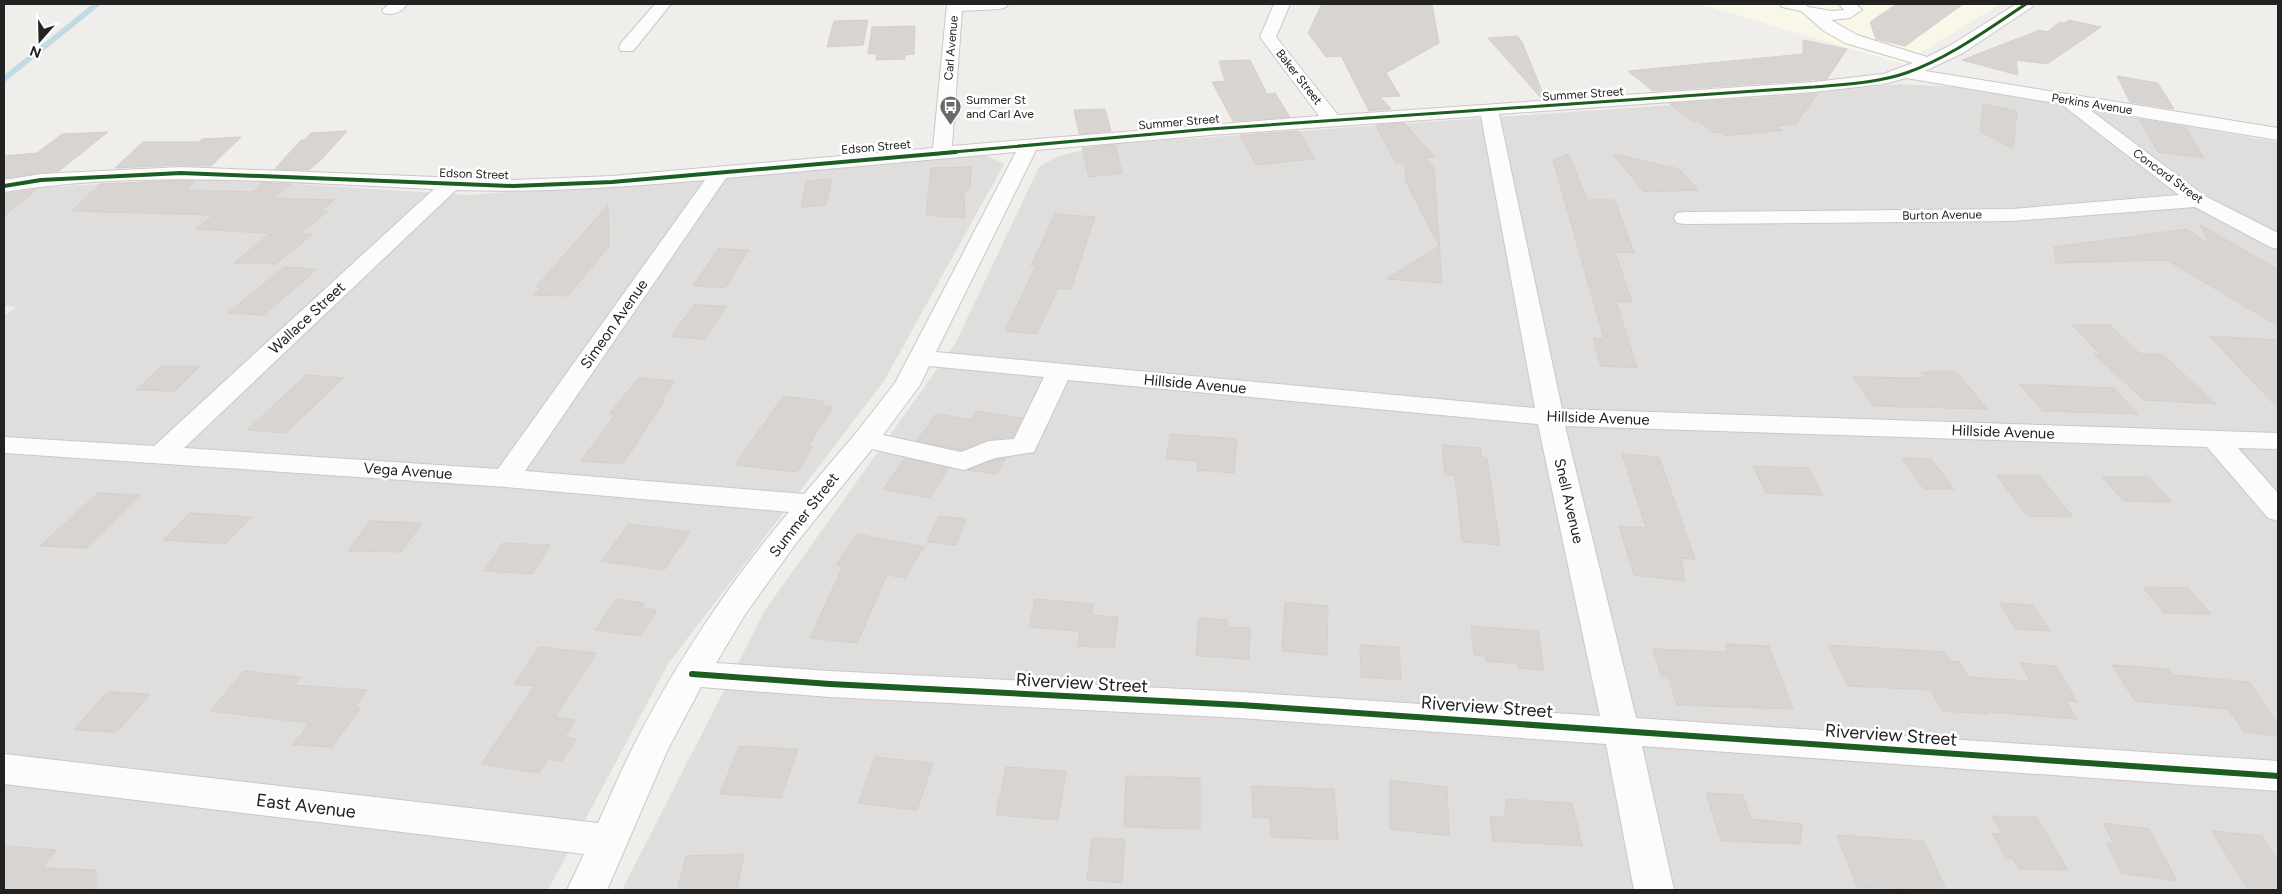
<svg xmlns="http://www.w3.org/2000/svg" width="2282" height="894" font-family="Figtree,sans-serif">
<style>
.residential{fill:#dfdedc}
.education{fill:#f8f7e8}
.lines{fill:none;stroke-linecap:round;stroke-linejoin:round}
.stream{stroke:#bfdbe3;stroke-width:5.5}
.building{fill:#d7d4d2;stroke:#d3d0cc}
.minor-casing{stroke:#c9c8c7;stroke-width:2}
.minor{fill:#fdfcfc;fill-rule:evenodd}
.cycleway-far2-casing{stroke:#fff;stroke-width:5}
.cycleway-far1-casing{stroke:#fff;stroke-width:6}
.cycleway-casing{stroke:#fff;stroke-width:9}
.cycleway-far2{stroke:#1b5e20;stroke-width:3}
.cycleway-far1{stroke:#1b5e20;stroke-width:4}
.cycleway{stroke:#1b5e20;stroke-width:6}
.labels{text-anchor:middle;stroke-width:5;stroke-linejoin:round;paint-order:stroke}
.far-street-label{font-size:12px;fill:#222;stroke:#fff}
.far-poi-label{font-size:12px;fill:#222;stroke:#fff;text-anchor:start}
.street-label{font-size:15px;fill:#222;stroke:#fff}
.near-street-label{font-size:18px;fill:#222;stroke:#fff}
</style>
<rect width="100%" height="100%" fill="#f0eeeb"/>
<g class="residential">
<polygon points="1901,84 1955,87 2278,142 2278,890 622,890 765,610 955,344 1039,167 1058,156 1111,144 1728,101"/>
<polygon points="985,155 1004,164 884,381 668,664 548,890 4,890 4,316 16,307 4,306 4,192 18,189 202,178 468,195"/>
</g>
<polygon class="education" points="1699,4 2000,4 1903,64"/>
<g class="lines">
<polyline class="stream" points="4,79 97,4"/>
</g>
<g class="building">
<polygon points="1322,4 1432,4 1439,43 1386,73 1400,96 1380,97 1391,109 1369,111 1341,56 1326,57 1308,33"/>
<polygon points="1897,4 1963,4 1905,46 1876,39 1870,22"/>
<polygon points="868,20 863,45 827,47 834,21"/>
<polygon points="2069,20 2101,27 2047,64 2016,60 2018,75 1962,60 2040,30 2047,32 2060,22 2064,23"/>
<polygon points="915,26 914,54 905,55 905,59 876,60 877,54 868,54 872,27"/>
<polygon points="1517,36 1522,42 1544,96 1541,98 1488,38"/>
<polygon points="1803,40 1847,49 1827,79 1653,91 1628,71 1803,54"/>
<polygon points="1250,60 1267,94 1275,93 1290,117 1233,121 1212,82 1225,81 1219,61"/>
<polygon points="2117,76 2158,83 2174,109 2130,102"/>
<polygon points="1817,94 1796,124 1775,126 1783,130 1726,136 1721,132 1714,133 1697,119 1695,123 1670,104"/>
<polygon points="1983,104 2017,111 2013,149 1980,131"/>
<polygon points="1105,109 1111,131 1079,134 1074,110"/>
<polygon points="2139,119 2185,127 2204,158 2158,152"/>
<polygon points="1404,123 1435,157 1425,158 1434,168 1442,283 1386,279 1439,246 1406,182 1405,163 1396,163 1376,125"/>
<polygon points="347,131 322,159 309,170 275,169 301,140 304,140 311,133"/>
<polygon points="1298,131 1315,159 1256,165 1240,135"/>
<polygon points="108,132 59,171 4,178 4,156 37,153 62,134"/>
<polygon points="241,137 211,166 181,165 115,168 143,142 199,142 202,139"/>
<polygon points="1115,145 1122,173 1089,177 1082,148"/>
<polygon points="1569,154 1587,200 1615,200 1634,253 1615,252 1632,302 1616,301 1637,368 1601,366 1593,338 1604,339 1553,160"/>
<polygon points="1613,154 1679,169 1698,190 1644,192"/>
<polygon points="971,167 970,190 964,190 965,218 926,215 931,168"/>
<polygon points="832,179 826,205 801,207 806,181"/>
<polygon points="164,181 195,181 186,190 253,192 262,183 291,184 273,198 334,200 321,211 328,211 300,234 313,234 276,264 234,263 268,235 278,234 195,229 214,215 72,211 100,184"/>
<polygon points="36,190 4,216 4,194"/>
<polygon points="608,205 609,246 568,296 534,295 541,287 536,287"/>
<polygon points="1055,214 1095,217 1071,289 1058,288 1037,334 1005,331 1036,266 1031,266"/>
<polygon points="2200,225 2278,269 2278,326 2167,260 2056,263 2054,247 2187,229 2210,245"/>
<polygon points="718,249 749,250 725,288 693,286"/>
<polygon points="284,267 317,269 264,315 228,313"/>
<polygon points="694,305 726,306 705,339 671,337"/>
<polygon points="2072,325 2110,325 2140,354 2162,354 2216,404 2144,400 2094,354 2100,354"/>
<polygon points="2209,336 2278,340 2278,408"/>
<polygon points="162,366 200,366 175,391 136,390"/>
<polygon points="1920,372 1957,372 1987,409 1873,406 1853,377 1926,378"/>
<polygon points="306,375 343,378 286,433 247,430"/>
<polygon points="639,378 675,381 661,400 664,401 623,464 581,461 615,415 609,414"/>
<polygon points="2019,384 2114,388 2138,414 2043,411"/>
<polygon points="783,396 824,401 821,405 833,407 808,446 813,446 797,472 735,465"/>
<polygon points="977,411 1022,418 1013,437 988,439 961,450 917,441 936,414 971,420"/>
<polygon points="1170,434 1237,439 1234,473 1197,470 1198,461 1166,459"/>
<polygon points="1442,445 1481,448 1481,457 1487,458 1500,545 1462,542 1455,475 1445,474"/>
<polygon points="1622,454 1659,457 1695,559 1681,558 1685,581 1634,575 1619,526 1646,528"/>
<polygon points="905,458 948,468 930,498 883,489"/>
<polygon points="1006,458 996,474 968,470 995,460"/>
<polygon points="1902,458 1931,459 1954,489 1924,489"/>
<polygon points="1753,466 1809,468 1823,495 1766,493"/>
<polygon points="1996,475 2039,475 2073,517 2027,516"/>
<polygon points="2102,477 2149,477 2172,502 2124,501"/>
<polygon points="98,493 141,495 86,548 40,546"/>
<polygon points="190,513 252,517 225,544 163,540"/>
<polygon points="939,516 966,519 956,545 927,542"/>
<polygon points="370,521 422,523 401,552 348,551"/>
<polygon points="629,524 690,532 664,570 601,561"/>
<polygon points="857,534 924,547 905,578 887,575 857,643 810,638 843,566 836,565"/>
<polygon points="503,543 550,545 532,574 484,571"/>
<polygon points="2143,587 2188,588 2211,614 2164,613"/>
<polygon points="616,599 644,603 641,608 657,610 640,636 595,630"/>
<polygon points="1035,599 1094,604 1092,615 1118,617 1114,648 1077,646 1080,631 1029,627"/>
<polygon points="1285,602 1328,606 1327,655 1282,651"/>
<polygon points="2000,603 2033,605 2050,631 2015,629"/>
<polygon points="1199,618 1228,620 1228,627 1250,628 1249,659 1196,656"/>
<polygon points="1471,626 1538,631 1544,670 1518,668 1518,664 1486,661 1485,656 1474,655"/>
<polygon points="1725,644 1769,646 1793,709 1677,705 1668,676 1661,676 1653,649 1727,652"/>
<polygon points="1360,645 1399,647 1401,680 1361,677"/>
<polygon points="1828,645 1945,652 1950,661 1960,662 1968,677 2030,681 2020,663 2056,666 2077,702 2066,701 2077,719 1987,712 1988,714 1942,711 1931,690 1848,686"/>
<polygon points="539,647 596,653 555,717 575,720 564,737 576,739 562,761 548,759 539,773 481,764 534,686 514,684"/>
<polygon points="2112,665 2169,669 2173,675 2249,682 2278,724 2278,736 2244,732 2228,709 2135,701"/>
<polygon points="244,671 301,677 294,685 367,690 354,708 360,708 332,747 293,745 309,723 210,711"/>
<polygon points="107,692 150,694 117,732 74,730"/>
<polygon points="739,746 798,749 781,798 720,794"/>
<polygon points="875,757 933,763 917,810 858,803"/>
<polygon points="1006,767 1066,771 1058,820 996,815"/>
<polygon points="1126,776 1200,778 1200,829 1124,827"/>
<polygon points="1390,780 1447,787 1449,836 1390,829"/>
<polygon points="1252,786 1334,789 1338,840 1271,837 1270,818 1253,817"/>
<polygon points="1706,793 1743,795 1751,819 1802,824 1800,844 1721,841"/>
<polygon points="1507,799 1572,803 1582,846 1493,841 1490,816 1504,817"/>
<polygon points="1992,816 2036,817 2068,870 2019,869 2013,859 2006,858 1992,833 2003,834"/>
<polygon points="2103,823 2149,829 2177,881 2121,873 2107,844 2114,844"/>
<polygon points="2212,831 2262,836 2278,861 2278,890 2248,890"/>
<polygon points="1837,835 1924,841 1946,890 1857,887"/>
<polygon points="1092,838 1125,839 1122,883 1087,880"/>
<polygon points="4,846 57,850 42,868 96,870 96,890 4,890"/>
<polygon points="744,854 737,890 677,890 686,856"/>
</g>
<g class="lines">
<defs>
<g id="minor">
<path d="M389,4H407C402,12 393,16 384,13L382,10Z"/>
<polygon points="655,4 671,4 633,51 621,51 619,47 621,43"/>
<path d="M947,4H1008L1006,7L1000,9L962,11L952,146L1319,116L1260,37L1274,4H1290L1276,37L1338,115L1814,82L1883,74L1913,63L1845,43L1824,31L1801,11L1782,7L1780,4H1806L1808,7L1832,11L1844,10L1839,4H1856L1862,10L1850,18L1831,20L1857,35L1927,57L1951,45L2016,4H2034L2032,7L1963,53L1925,71L2278,128V140L2089,109L2205,196L2278,233V249L2270,247L2195,207L2012,221L1685,224L1677,223L1674,218L1677,213L1685,212L2012,209L2179,195L2061,104L1906,78L1884,84L1814,92L1499,114L1562,409L2278,433V449L2238,448L2278,493V521L2268,518L2207,447L1565,426L1636,718L2278,761V791L1642,746L1674,890H1634L1606,744L1241,718L830,697L701,687L668,749L607,890H567L584,854L4,784V754L598,823C610,797 621,770 635,743C676,663 731,580 789,512L506,487L4,453V437L154,446L434,189C291,183 145,169 4,192V180L41,174L181,167L513,180L612,176L933,148ZM1481,116L1535,408L936,352L1036,150L1210,135ZM1016,152L895,383L856,433L804,494L525,471L726,178ZM705,180L498,469L184,448L456,190C540,193 622,187 705,180ZM929,366L1044,377L1014,439L989,441L961,452L883,435L920,385ZM1068,380L1538,424L1600,716L1241,692L830,671L716,663L746,613L797,542L872,449L964,470L995,458L1034,452Z"/>
</g>
</defs>
<use href="#minor" class="minor-casing"/>
<use href="#minor" class="minor"/>
<defs>
<path id="cycleway-far2" d="M942,153L1210,129L1814,87C1844,84 1877,83 1906,73C1949,58 1988,29 2026,4"/>
<polyline id="cycleway-far1" points="4,186 41,180 181,173 513,186 612,182 956,152"/>
<polyline id="cycleway" points="692,674 830,684 1241,705 2278,776"/>
</defs>
<use href="#cycleway-far2" class="cycleway-far2-casing"/>
<use href="#cycleway-far1" class="cycleway-far1-casing"/>
<use href="#cycleway" class="cycleway-casing"/>
<use href="#cycleway-far2" class="cycleway-far2"/>
<use href="#cycleway-far1" class="cycleway-far1"/>
<use href="#cycleway" class="cycleway"/>
</g>
<defs>
<symbol id="bus-pin" viewBox="-11 -11 22 30"><path d="M0 17L-7.5 6A9.5 9.5 0 1 1 7.5 6Z" fill="#6a6968" stroke="#fff"/><path d="M-5-6H5V4H4V6H2V4H-2V6H-4V4H-5ZM-3.5-4V0h7V-4ZM-3.5 1.2v1.5H-2V1.2ZM2 1.2v1.5H3.5V1.2Z" fill="#fff"/></symbol>
</defs>
<g fill-rule="evenodd">
<use href="#bus-pin" x="938" y="94" width="25" height="34"/>
</g>
<g class="labels">
<g class="far-street-label">
<text transform="translate(951 48) rotate(-85)" y="4">Carl Avenue</text>
<text transform="translate(1299 77) rotate(52)" y="4">Baker Street</text>
<text transform="translate(1583 94) rotate(-4)" y="4">Summer Street</text>
<text transform="translate(2092 104) rotate(9)" y="4">Perkins Avenue</text>
<text transform="translate(1179 122) rotate(-5)" y="4">Summer Street</text>
<text transform="translate(876 147) rotate(-5)" y="4">Edson Street</text>
<text transform="translate(474 174) rotate(2)" y="4">Edson Street</text>
<text transform="translate(2168 176) rotate(36)" y="4">Concord Street</text>
<text transform="translate(1942 215) rotate(-1)" y="4">Burton Avenue</text>
</g>
<g class="far-poi-label">
<text x="966" y="104">Summer St<tspan x="966" dy="14">and Carl Ave</tspan></text>
</g>
<g class="street-label">
<text transform="translate(307 318) rotate(-43)" y="5">Wallace Street</text>
<text transform="translate(614 324) rotate(-55)" y="5">Simeon Avenue</text>
<text transform="translate(1195 384) rotate(5)" y="5">Hillside Avenue</text>
<text transform="translate(1598 418) rotate(2)" y="5">Hillside Avenue</text>
<text transform="translate(2003 432) rotate(2)" y="5">Hillside Avenue</text>
<text transform="translate(408 471) rotate(4)" y="5">Vega Avenue</text>
<text transform="translate(1569 501) rotate(77)" y="5">Snell Avenue</text>
<text transform="translate(804 515) rotate(-52)" y="5">Summer Street</text>
</g>
<g class="near-street-label">
<text transform="translate(1082 683) rotate(3)" y="6">Riverview Street</text>
<text transform="translate(1487 707) rotate(4)" y="6">Riverview Street</text>
<text transform="translate(1891 735) rotate(4)" y="6">Riverview Street</text>
<text transform="translate(306 806) rotate(7)" y="6">East Avenue</text>
</g>
</g>
<rect width="2282" height="894" fill="none" stroke="#222222" stroke-width="10"/>
<g transform="translate(40 40) rotate(200)" stroke="#ffffff" stroke-width="4" paint-order="stroke">
<path d="M0-4L9 19L0 12L-9 19Z" fill="#222222"/>
<text y="-8" font-size="14" font-weight="bold" text-anchor="middle" fill="#222222">N</text>
</g>
</svg>
